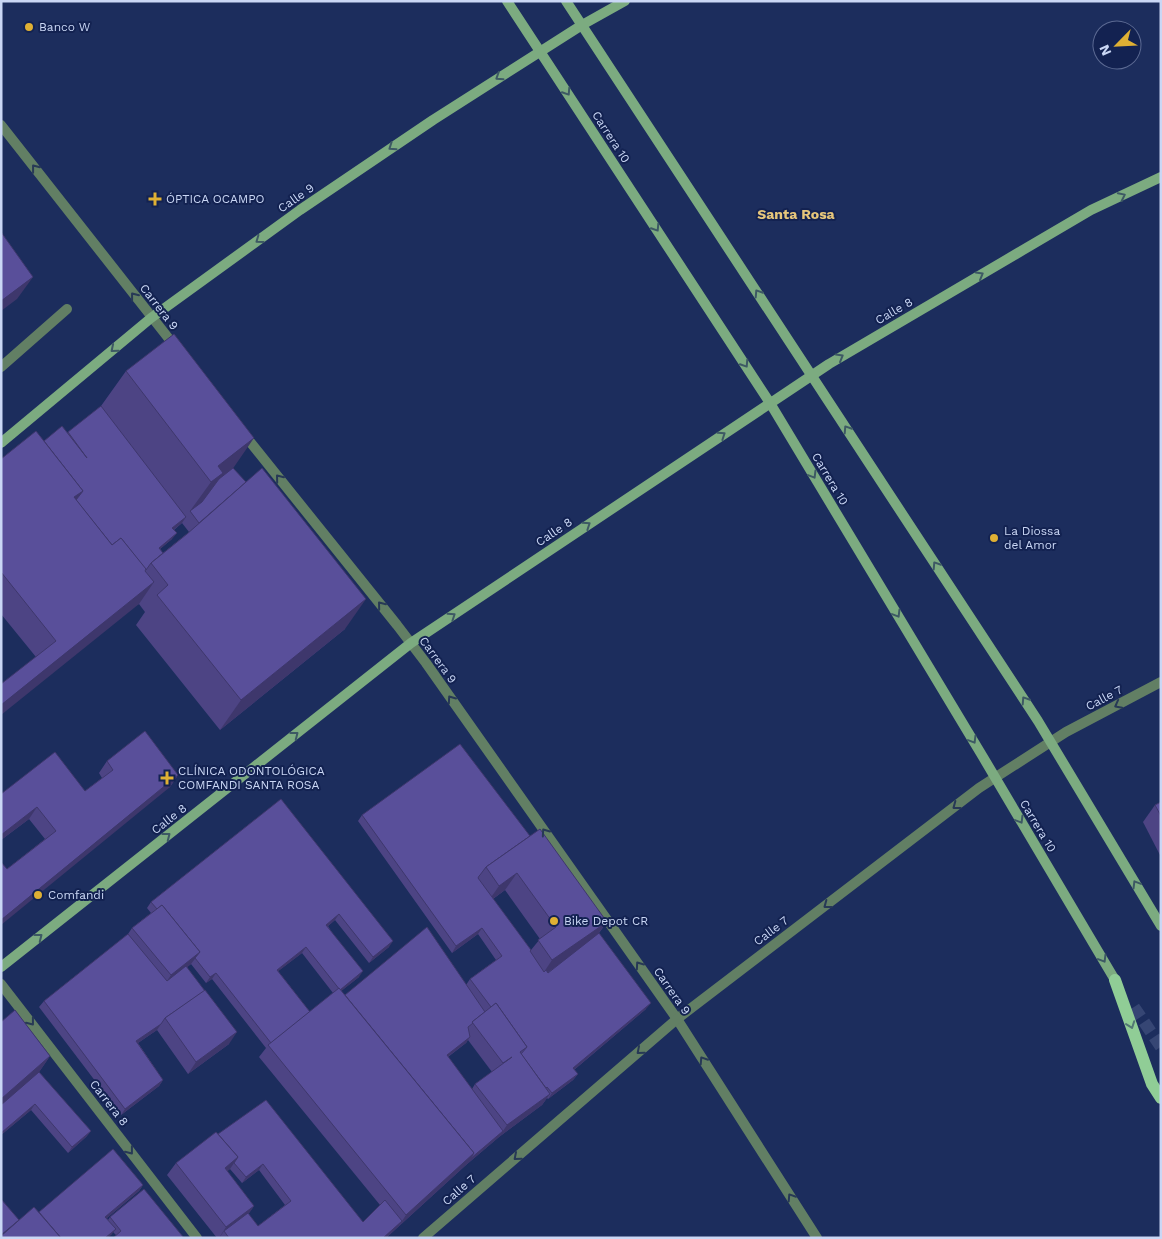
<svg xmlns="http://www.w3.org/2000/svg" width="1162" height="1239" font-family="'Work Sans',sans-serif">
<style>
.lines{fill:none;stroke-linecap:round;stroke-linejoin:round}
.primary-tunnel{stroke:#364674;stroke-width:12;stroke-dasharray:12 6;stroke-linecap:butt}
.lane{stroke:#627f64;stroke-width:10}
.street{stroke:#627f64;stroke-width:10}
.secondary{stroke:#7cab80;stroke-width:10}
.primary{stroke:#90cd96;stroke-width:12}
.wall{fill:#4d4484;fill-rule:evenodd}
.shaded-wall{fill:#3e376c}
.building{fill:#594f9a;stroke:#3e376c}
.oneway{stroke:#3d5964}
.oneway2{stroke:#273956}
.oneway3{stroke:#527874}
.poi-dot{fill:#dfb034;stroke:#132251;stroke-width:2}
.labels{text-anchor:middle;stroke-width:4;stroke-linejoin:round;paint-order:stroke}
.poi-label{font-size:12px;fill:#cad7f5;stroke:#132251;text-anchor:start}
.street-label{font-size:12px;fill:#cad7f5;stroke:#132251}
.neighbourhood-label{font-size:14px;font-weight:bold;fill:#e6c67b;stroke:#132251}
</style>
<rect width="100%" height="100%" fill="#1c2d5d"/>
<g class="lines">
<polyline class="primary-tunnel" points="1134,1007 1161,1047"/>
<polyline class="lane" points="1,367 67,309"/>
<g class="street">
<polyline points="1,125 177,349"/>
<polyline points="243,433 397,625 426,663 677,1019 817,1238"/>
<polyline points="1,984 197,1238"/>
<polyline points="423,1238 677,1019 979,788 1066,732 1161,682"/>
</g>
<g class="secondary">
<polyline points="507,1 770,403 983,757 1115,980"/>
<polyline points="566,1 1038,721 1161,926"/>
<polyline points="1,443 151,318 300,210 433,120 582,25 625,1"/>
<polyline points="1,967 411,643 829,364 1091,210 1161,177"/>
</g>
<polyline class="primary" points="1115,980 1152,1084 1161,1098"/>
</g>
<g class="wall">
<path d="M126,371L233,468L345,629L220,730L136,625L145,612L139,604L36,657L1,614V459L44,441L67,433L101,406ZM182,523L189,532L163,553L160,549L172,539L174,530Z"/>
<polygon points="107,761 178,775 170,787 7,869 45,839 29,819 1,840 1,794 85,791 102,778 99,773"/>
<path d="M281,799L389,947L369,963L335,920L328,926L359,977L341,991L345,995L466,985L470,979L496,960L478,934L452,953L358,821L362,815L530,836L607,922L599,933L646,1009L574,1070L578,1074L573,1080L548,1099L547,1098L542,1105L499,1137L466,1165L386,1238H217L167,1175L176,1163L218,1134L363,1222L380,1205L259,1057L266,1048L212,979L206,983L191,964L187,967L229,1044L188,1074L157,1030L138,1043L163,1080L159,1086L121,1115L39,1007L44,1001L128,934L132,928L151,913L147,908L151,902ZM505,890L540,939L531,950L493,899ZM302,953L333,993L310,1012L278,971ZM468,1040L492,1072L475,1084L472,1089L448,1057L466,1043ZM230,1169L242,1183L259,1170L285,1205L258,1226L248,1214L254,1206L227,1171Z"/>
<polygon points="1161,802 1161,857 1143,822 1155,805"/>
<polygon points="1,1022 50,1056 39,1072 91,1131 86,1137 68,1153 31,1110 1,1135"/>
<polygon points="113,1149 143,1185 139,1191 107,1218 108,1220 110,1217 184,1238 116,1235 113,1232 111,1235 19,1220 39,1213"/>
</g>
<g class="shaded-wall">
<polygon points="33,277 17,299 1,311 1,301"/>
<polygon points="254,438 225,480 193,515 190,511 211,482 218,466"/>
<polygon points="83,491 68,513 74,497"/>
<polygon points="186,517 182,523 168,534 172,528"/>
<polygon points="177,533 172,539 154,554 159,548"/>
<polygon points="154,582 139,604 1,715 1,705"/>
<polygon points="366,599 345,629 220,730 241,700"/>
<polygon points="178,775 170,787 1,925 1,920"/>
<polygon points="37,807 29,819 1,840 1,835"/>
<polygon points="517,873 505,890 487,903 499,886"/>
<polygon points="339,914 335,920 322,931 326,925"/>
<polygon points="607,922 594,939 540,978 552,960"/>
<polygon points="482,928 478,934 452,953 456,946"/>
<polygon points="393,941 389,947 369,963 373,957"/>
<polygon points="306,947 302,953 272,976 277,970"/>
<polygon points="200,952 191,964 163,987 171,975"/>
<polygon points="363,971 359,977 335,996 339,990"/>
<polygon points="216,973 212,979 206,983 210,977"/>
<polygon points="651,1003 646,1009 569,1074 573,1068"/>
<polygon points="161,1024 157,1030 132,1047 136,1041"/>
<polygon points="237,1032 229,1044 188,1074 196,1062"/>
<polygon points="470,1037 466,1043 442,1061 447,1055"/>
<polygon points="50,1056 35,1078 1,1108 1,1099"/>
<polygon points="578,1074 573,1080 548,1099 552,1093"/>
<polygon points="163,1080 159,1086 121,1115 125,1109"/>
<polygon points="550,1094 542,1105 499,1137 466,1165 398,1227 406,1215 474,1153 503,1131 507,1125"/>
<polygon points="35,1104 31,1110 1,1135 1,1133"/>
<polygon points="91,1131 86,1137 68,1153 72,1147"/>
<polygon points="238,1157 230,1169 217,1180 225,1168"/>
<polygon points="263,1164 259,1170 242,1183 246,1177"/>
<polygon points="143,1185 139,1191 101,1223 105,1217"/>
<polygon points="254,1206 246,1218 224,1231 220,1237 219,1238 226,1227"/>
<polygon points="402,1221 398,1227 386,1238 383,1238"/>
<polygon points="116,1229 111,1235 108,1238 105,1238"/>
</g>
<g class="building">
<polygon points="1,232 33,277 1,301"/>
<polygon points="174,334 254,438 218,466 223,473 211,482 126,371"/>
<polygon points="101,406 186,517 172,528 177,533 159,548 163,553 151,563 146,570 121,538 112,545 76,500 83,491 44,441 62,426 87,458 68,432"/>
<polygon points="36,431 83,491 74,497 112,545 121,538 146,569 145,571 154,582 1,705 1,684 56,641 1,572 1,459"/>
<polygon points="233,468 246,482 199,523 190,511 202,502 219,479"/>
<polygon points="262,468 366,599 241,700 157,595 168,585 151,563 187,534"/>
<polygon points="145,731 178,775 1,920 1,862 7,869 56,831 37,807 1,835 1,794 55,752 85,791 113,770 107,761"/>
<polygon points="460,744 530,836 486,867 480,875 479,876 478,878 531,950 530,951 544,972 546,970 548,973 599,933 651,1003 573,1068 578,1074 552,1093 547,1087 546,1088 521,1054 527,1047 496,1003 491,1007 470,979 502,956 482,928 456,946 362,815"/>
<polygon points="281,799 393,941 373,957 339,914 326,925 363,971 340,990 306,947 277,970 310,1012 271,1043 216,973 210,977 195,958 200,952 162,905 157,909 151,902"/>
<polygon points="1161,802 1161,816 1155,805"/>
<polygon points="540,829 607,922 552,960 538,940 556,927 517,873 499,886 486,867"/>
<polygon points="162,905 200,952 171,975 132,928"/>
<polygon points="427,927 485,1012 472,1022 473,1023 468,1027 470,1037 447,1055 503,1131 470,1159 474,1153 345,995"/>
<polygon points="128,934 167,981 186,966 205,991 165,1018 161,1024 136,1041 163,1080 125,1109 44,1001"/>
<polygon points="339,988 474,1153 406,1215 268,1045"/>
<polygon points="205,990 237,1032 196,1062 165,1018"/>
<polygon points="496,1003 527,1047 520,1052 550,1094 507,1125 475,1084 512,1057 503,1063 472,1022"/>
<polygon points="15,1010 50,1056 1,1099 1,1022"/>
<polygon points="39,1072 91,1131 72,1147 35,1104 1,1133 1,1105"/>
<polygon points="266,1100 363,1222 385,1200 402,1221 383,1238 229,1238 224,1231 248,1213 258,1226 291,1201 263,1164 246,1177 234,1163 238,1157 218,1134"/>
<polygon points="216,1132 238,1157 225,1168 254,1206 226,1227 176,1163"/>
<polygon points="113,1149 143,1185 105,1217 116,1229 105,1238 61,1238 39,1212"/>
<polygon points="144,1189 184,1238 113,1238 121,1231 110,1217"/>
<polygon points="1,1199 19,1220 1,1235"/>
<polygon points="34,1207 61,1238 1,1238 1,1236"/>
</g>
<defs><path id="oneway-chevron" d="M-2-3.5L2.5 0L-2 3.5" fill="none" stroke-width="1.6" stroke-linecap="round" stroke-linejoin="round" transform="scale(1.25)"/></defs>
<g class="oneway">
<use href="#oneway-chevron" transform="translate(499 77) rotate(147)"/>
<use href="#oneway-chevron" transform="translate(567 92) rotate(57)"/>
<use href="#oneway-chevron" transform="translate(392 147) rotate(146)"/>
<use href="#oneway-chevron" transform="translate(1122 196) rotate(-26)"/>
<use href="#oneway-chevron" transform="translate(656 228) rotate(57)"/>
<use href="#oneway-chevron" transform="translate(259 240) rotate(144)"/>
<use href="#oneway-chevron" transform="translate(980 275) rotate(-30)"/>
<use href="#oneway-chevron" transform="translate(758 293) rotate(-123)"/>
<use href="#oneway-chevron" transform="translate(114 349) rotate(140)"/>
<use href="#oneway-chevron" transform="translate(840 357) rotate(-30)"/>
<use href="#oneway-chevron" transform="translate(745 364) rotate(57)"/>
<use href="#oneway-chevron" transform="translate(847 429) rotate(-123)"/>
<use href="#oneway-chevron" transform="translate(722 435) rotate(-34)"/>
<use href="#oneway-chevron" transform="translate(813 475) rotate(59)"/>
<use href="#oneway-chevron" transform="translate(587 525) rotate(-34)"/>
<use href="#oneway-chevron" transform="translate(936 565) rotate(-123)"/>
<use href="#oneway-chevron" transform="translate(897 614) rotate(59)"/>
<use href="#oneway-chevron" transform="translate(452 616) rotate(-34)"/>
<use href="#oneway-chevron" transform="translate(1025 700) rotate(-123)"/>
<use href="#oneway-chevron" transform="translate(295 735) rotate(-38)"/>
<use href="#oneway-chevron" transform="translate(973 740) rotate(59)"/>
<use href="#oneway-chevron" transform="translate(1020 820) rotate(59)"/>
<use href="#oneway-chevron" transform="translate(167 836) rotate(-38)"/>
<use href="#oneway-chevron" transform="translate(1136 884) rotate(-121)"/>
<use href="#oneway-chevron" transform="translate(39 937) rotate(-38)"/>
<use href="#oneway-chevron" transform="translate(1103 959) rotate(59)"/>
</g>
<g class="oneway2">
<use href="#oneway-chevron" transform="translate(35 168) rotate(-128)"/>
<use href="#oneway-chevron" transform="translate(134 296) rotate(-128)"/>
<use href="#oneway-chevron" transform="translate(279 478) rotate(-129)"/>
<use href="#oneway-chevron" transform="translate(381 605) rotate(-129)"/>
<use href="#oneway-chevron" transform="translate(451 699) rotate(-125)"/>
<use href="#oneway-chevron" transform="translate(1118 705) rotate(152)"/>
<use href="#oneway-chevron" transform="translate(956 806) rotate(143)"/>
<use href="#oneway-chevron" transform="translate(545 832) rotate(-125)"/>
<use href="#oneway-chevron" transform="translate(827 905) rotate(143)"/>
<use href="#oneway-chevron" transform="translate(639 965) rotate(-125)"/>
<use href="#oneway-chevron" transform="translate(31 1022) rotate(52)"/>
<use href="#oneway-chevron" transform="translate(640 1051) rotate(139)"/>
<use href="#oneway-chevron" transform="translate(703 1060) rotate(-123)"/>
<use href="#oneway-chevron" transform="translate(130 1151) rotate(52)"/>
<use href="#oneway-chevron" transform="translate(517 1157) rotate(139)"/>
<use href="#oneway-chevron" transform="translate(791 1197) rotate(-123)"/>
</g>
<use class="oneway3" href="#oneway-chevron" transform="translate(1131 1025) rotate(70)"/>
<g class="poi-dot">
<circle cx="29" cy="27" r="5"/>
<path d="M152.5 191.5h5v5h5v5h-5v5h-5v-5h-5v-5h5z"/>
<circle cx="994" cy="538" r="5"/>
<path d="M164.5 770.5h5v5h5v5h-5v5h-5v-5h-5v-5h5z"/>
<circle cx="38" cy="895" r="5"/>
<circle cx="554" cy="921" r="5"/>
</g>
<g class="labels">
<g class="poi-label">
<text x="39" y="31">Banco W</text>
<text x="166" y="203">ÓPTICA OCAMPO</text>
<text x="1004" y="535">La Diossa<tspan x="1004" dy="14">del Amor</tspan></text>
<text x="178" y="775">CLÍNICA ODONTOLÓGICA<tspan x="178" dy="14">COMFANDI SANTA ROSA</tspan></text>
<text x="48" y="899">Comfandi</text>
<text x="564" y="925">Bike Depot CR</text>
</g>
<g class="street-label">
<text transform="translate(611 137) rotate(57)" y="4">Carrera 10</text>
<text transform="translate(296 198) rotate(-35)" y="4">Calle 9</text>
<text transform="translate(159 307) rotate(52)" y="4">Carrera 9</text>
<text transform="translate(894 311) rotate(-30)" y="4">Calle 8</text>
<text transform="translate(830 479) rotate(59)" y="4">Carrera 10</text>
<text transform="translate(554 532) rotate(-34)" y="4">Calle 8</text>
<text transform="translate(438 660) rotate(54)" y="4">Carrera 9</text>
<text transform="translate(1104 698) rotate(-28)" y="4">Calle 7</text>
<text transform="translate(169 819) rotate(-38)" y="4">Calle 8</text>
<text transform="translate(1038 826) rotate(59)" y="4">Carrera 10</text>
<text transform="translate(771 931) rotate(-37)" y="4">Calle 7</text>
<text transform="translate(672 991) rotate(55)" y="4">Carrera 9</text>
<text transform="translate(109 1103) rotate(52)" y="4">Carrera 8</text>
<text transform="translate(459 1190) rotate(-41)" y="4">Calle 7</text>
</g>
<g class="neighbourhood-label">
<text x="796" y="219">Santa Rosa</text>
</g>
</g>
<rect width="1162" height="1239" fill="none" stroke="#cad7f5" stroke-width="5"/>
<g transform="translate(1117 45) rotate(246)"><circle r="24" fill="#132251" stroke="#5c6a93"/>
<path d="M0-4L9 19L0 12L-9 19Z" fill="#dfb034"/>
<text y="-8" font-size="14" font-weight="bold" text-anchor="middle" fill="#cad7f5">N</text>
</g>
</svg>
